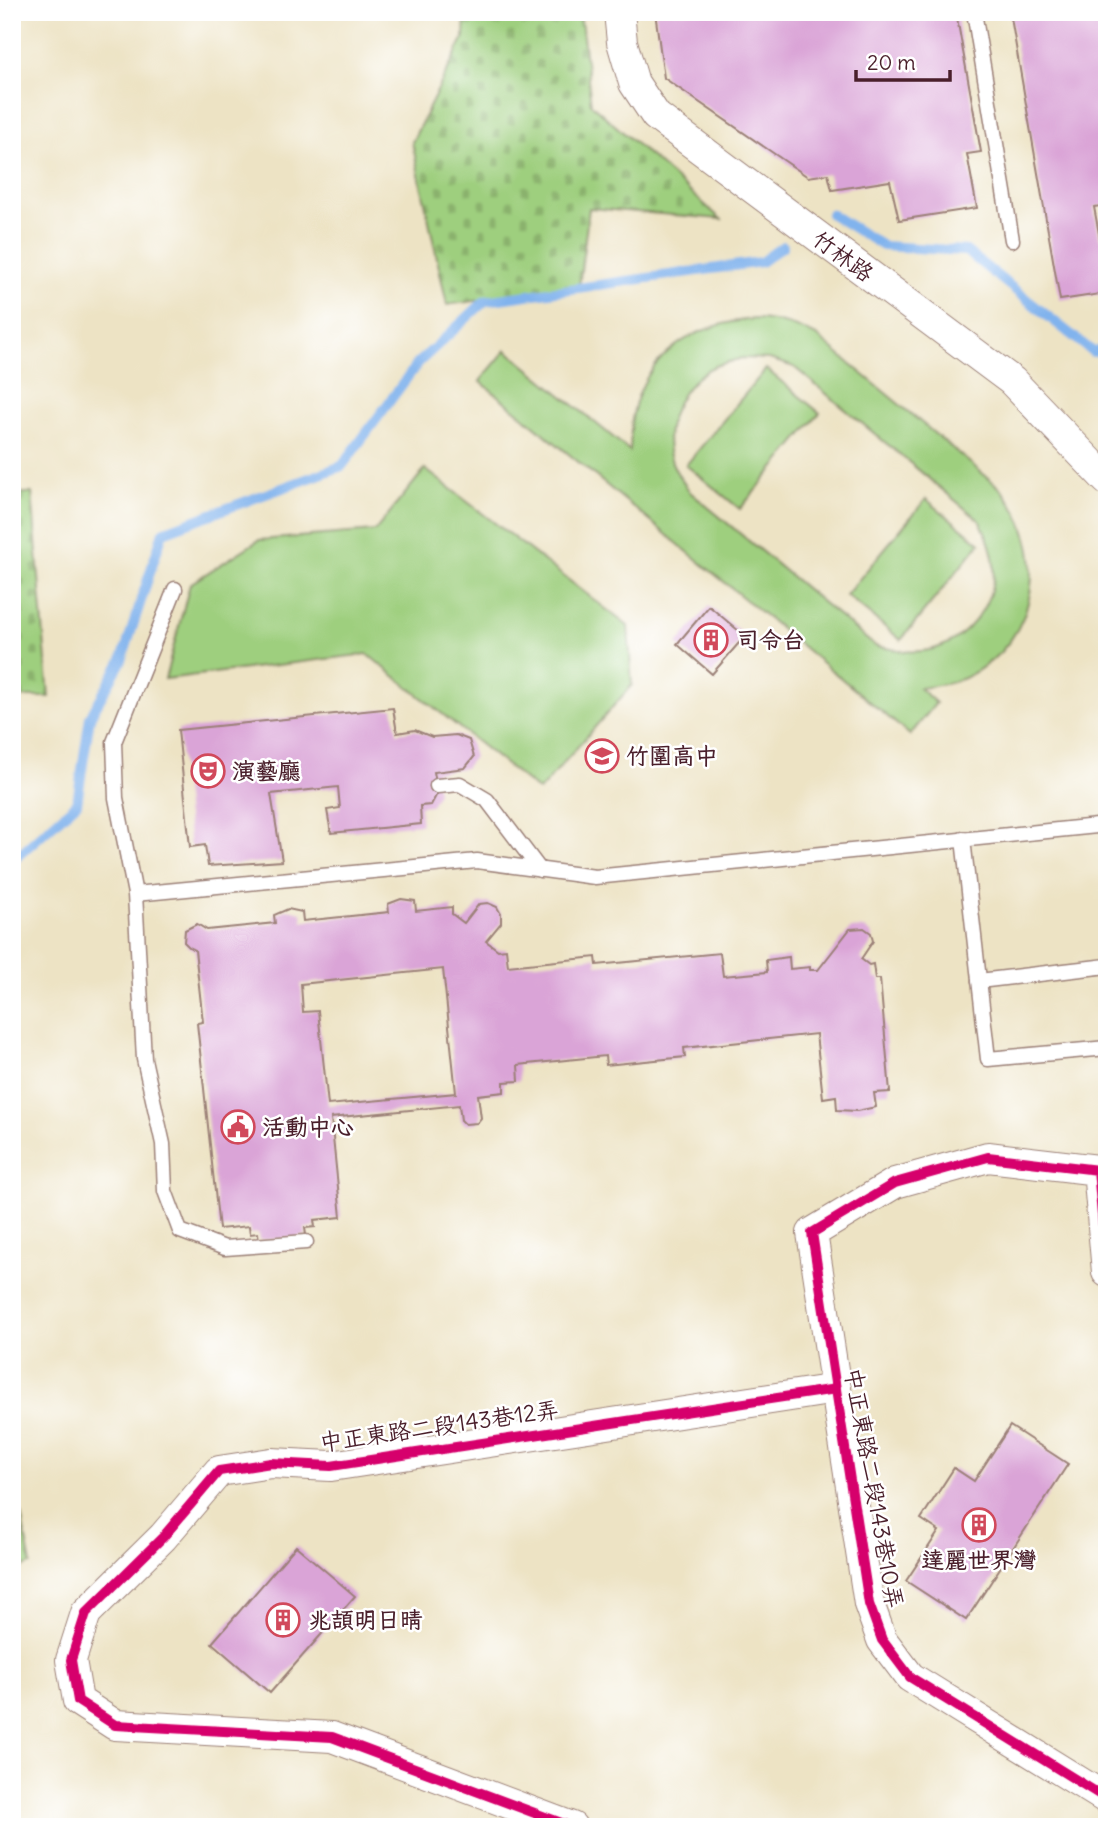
<svg xmlns="http://www.w3.org/2000/svg" width="1119" height="1839" font-family="Delius,'LXGW WenKai TC',sans-serif">
<style>
.green{fill:#9ecf7e;stroke:#747754;stroke-width:2;fill-rule:evenodd}
.cemetery{fill:url(#cemetery-stones);stroke:#747754;stroke-width:2}
.lines{fill:none;stroke-linecap:round;stroke-linejoin:round}
.stream{stroke:#81b3ed;stroke-width:10}
.building{fill:#daa4d7;fill-rule:evenodd}
.lane-casing{stroke:#9c8178;stroke-width:17}
.street-casing{stroke:#9c8178;stroke-width:32}
.lane{stroke:#fff;stroke-width:14}
.street{stroke:#fff;stroke-width:30}
.cycleway-casing{stroke:#fff;stroke-width:15}
.cycleway{stroke:#d6006c;stroke-width:10}
.labels{text-anchor:middle;stroke-width:5;stroke-linejoin:round;paint-order:stroke}
.street-label{font-size:23px;fill:#4a1f2b;stroke:#fff}
.poi-label{font-size:23px;font-weight:bold;fill:#4a1f2b;stroke:#fff;text-anchor:start}
</style>
<defs>
<pattern id="cemetery-stones" width="16" height="16" patternUnits="userSpaceOnUse" patternTransform="scale(1.75)"><rect width="16" height="16" fill="#9ecf7e"/><path d="M2 7V4a2 2 0 0 1 4 0v3zM10 15v-3a2 2 0 0 1 4 0v3z" fill="#8ab16d"/></pattern>
</defs>
<rect width="100%" height="100%" fill="#fff"/>
<filter id="ink" filterUnits="userSpaceOnUse"><feTurbulence type="fractalNoise" baseFrequency=".0143" numOctaves="2"/><feDisplacementMap in="SourceGraphic" scale="14" xChannelSelector="R" yChannelSelector="G"/><feConvolveMatrix kernelMatrix="1 2 1 2 8 2 1 2 1" color-interpolation-filters="sRGB"/></filter>
<filter id="wash" filterUnits="userSpaceOnUse"><feTurbulence type="fractalNoise" baseFrequency=".00686" numOctaves="4" result="noise"/><feDisplacementMap in="SourceGraphic" scale="28" xChannelSelector="R" yChannelSelector="G"/><feGaussianBlur stdDeviation="1.57" result="paint"/><feColorMatrix in="noise" values="0 0 0 0 0 0 0 0 0 0 0 0 0 0 0 0 0 1.4 0 .05"/><feComposite in="paint" operator="in"/></filter>
<g filter="url(#wash)">
<rect width="100%" height="100%" fill="#ede3c4"/>
<g class="green">
<path d="M756,319C779,320 798,326 818,337L999,487C1052,546 1041,641 966,677C951,684 935,686 919,688L936,703L910,735L480,381L506,350L630,451C631,439 630,426 633,414C646,352 697,323 756,319ZM742,358L769,359L794,367L980,521C988,537 995,554 994,572C992,608 964,643 929,650C911,654 893,649 875,646L690,492C685,484 679,477 675,469C656,432 679,382 715,366C724,363 733,361 742,358Z"/>
<polygon points="766,369 820,413 740,509 686,465"/>
<polygon points="425,469 628,626 632,685 539,791 367,654 165,679 190,584 259,540 375,531"/>
<polygon points="926,499 980,543 901,640 846,595"/>
</g>
<g class="cemetery">
<polygon points="465,12 580,12 591,104 721,219 589,208 579,286 447,305 412,142 464,37"/>
<polygon points="12,493 32,493 49,697 12,697"/>
<polygon points="12,1470 31,1564 12,1572"/>
</g>
<g class="lines">
<g class="stream">
<polyline points="831,214 883,246 966,251 1093,352 1107,350"/>
<polyline points="12,861 77,803 90,717 122,660 163,532 342,466 418,363 485,301 761,262 783,246"/>
</g>
</g>
<g id="blocks">
<g class="building">
<polygon points="655,12 956,12 981,152 967,154 977,208 899,220 890,181 832,190 828,174 808,177 664,78"/>
<polygon points="1010,12 1107,12 1107,205 1094,207 1100,239 1107,238 1107,293 1060,300"/>
<polygon points="709,606 745,636 712,674 677,644"/>
<polygon points="393,708 397,733 415,730 432,737 456,735 469,740 474,757 465,768 434,772 438,792 431,805 420,806 421,824 331,833 327,810 340,808 338,787 271,794 282,861 208,866 205,845 190,847 178,730"/>
<path d="M401,899L415,901L416,911L452,907V914L464,923L479,904L488,903L497,907L501,914V923L486,941L498,950L506,949L508,966L596,957L597,965L720,953L723,976L767,972L766,960L789,957L790,969L810,967V970H818L850,929L864,928L871,933L873,941L861,959L869,965L873,964L875,979H880L890,1092L874,1093L876,1107L857,1111L837,1110L836,1096L823,1098L816,1034L684,1048L685,1057L606,1065L605,1056L518,1065L519,1081L504,1082V1092L478,1095L481,1118L477,1123L465,1124L461,1120L459,1105L331,1118L341,1217L314,1220L315,1227L305,1228L306,1235L295,1238L259,1240L258,1233L250,1234L249,1226L219,1229L197,1023L203,1022L195,950L189,947L184,942L185,930L197,924L207,930L275,923L274,915L288,909L302,912L303,921L389,912L388,904ZM443,969L456,1093L328,1105L318,1011L303,1012L301,984Z"/>
<polygon points="1010,1426 1068,1464 966,1620 906,1581 939,1531 921,1519 954,1468 974,1481"/>
<polygon points="296,1546 355,1596 270,1693 212,1643"/>
</g>
</g>
</g>
<g filter="url(#ink)">
<use href="#blocks" fill-opacity="0" stroke="#9c8178" stroke-width="2"/>
<g class="lines">
<defs>
<g id="lane">
<polyline points="974,12 1012,240"/>
<polyline points="175,589 114,742 116,798 135,894 144,1059 163,1144 165,1191 180,1231 225,1248 306,1242"/>
<polyline points="437,786 460,784 487,800 540,870"/>
<polyline points="963,839 988,1059 1107,1048"/>
<polyline points="135,894 477,861 595,877 1107,825"/>
<polyline points="979,981 1107,966"/>
</g>
<g id="street">
<polyline points="619,12 622,42 634,83 656,116 1012,381 1107,480"/>
<polyline points="1107,1272 1098,1170 988,1157 895,1183 812,1233 869,1604 882,1640 910,1677 1107,1799"/>
<polyline points="572,1827 332,1737 115,1725 78,1701 71,1660 86,1613 163,1537 219,1471 271,1463 331,1466 836,1389"/>
</g>
</defs>
<use href="#lane" class="lane-casing"/>
<use href="#street" class="street-casing"/>
<use href="#lane" class="lane"/>
<use href="#street" class="street"/>
<defs>
<g id="cycleway">
<polyline points="1107,1272 1098,1170 988,1157 895,1183 812,1233 869,1604 882,1640 910,1677 1107,1799"/>
<polyline points="572,1827 332,1737 115,1725 78,1701 71,1660 86,1613 163,1537 219,1471 271,1463 331,1466 836,1389"/>
</g>
</defs>
<use href="#cycleway" class="cycleway-casing"/>
<use href="#cycleway" class="cycleway"/>
</g>
</g>
<defs>
<symbol id="building-ring" viewBox="-11 -11 22 22"><circle r="9.5" fill="#fff" stroke="#d1495b" stroke-width="1.5"/><path d="M-4-6H4V6H1V3H-1V6H-4ZM-2.5-4.3h1.7v1.8h-1.7ZM.8-4.3h1.7v1.8H.8ZM-2.5-1h1.7V.8h-1.7ZM.8-1h1.7V.8H.8Z" fill="#d1495b"/></symbol>
<symbol id="school-ring" viewBox="-11 -11 22 22"><circle r="9.5" fill="#fff" stroke="#d1495b" stroke-width="1.5"/><path d="M0-5L7-2L0 1L-7-2ZM-4 1L0 2.5L4 1V4Q0 6-4 4Z" fill="#d1495b"/></symbol>
<symbol id="theatre-ring" viewBox="-11 -11 22 22"><circle r="9.5" fill="#fff" stroke="#d1495b" stroke-width="1.5"/><path d="M-5-5.5Q0-4 5-5.5V0Q5 5 0 6Q-5 5-5 0ZM-3.3-2.5H-1v1.5H-3.3ZM1-2.5H3.3v1.5H1ZM-2.8 1Q0 5.5 2.8 1Z" fill="#d1495b"/></symbol>
<symbol id="civic-ring" viewBox="-11 -11 22 22"><circle r="9.5" fill="#fff" stroke="#d1495b" stroke-width="1.5"/><path d="M-.6-6.5H3V-4.5H.6V-3L4-1V1h2V6H-6V1h2V-1L-.6-3ZM-1.2 2.5V6h2.4V2.5Z" fill="#d1495b"/></symbol>
</defs>
<g fill-rule="evenodd">
<use href="#building-ring" x="692" y="621" width="38" height="38"/>
<use href="#school-ring" x="583" y="737" width="38" height="38"/>
<use href="#theatre-ring" x="189" y="752" width="38" height="38"/>
<use href="#civic-ring" x="219" y="1108" width="38" height="38"/>
<use href="#building-ring" x="960" y="1506" width="38" height="38"/>
<use href="#building-ring" x="264" y="1601" width="38" height="38"/>
</g>
<g class="labels">
<g class="street-label">
<text transform="translate(843 256) rotate(36)" y="8">竹林路</text>
<text transform="translate(439 1426) rotate(-8)" y="8">中正東路二段143巷12弄</text>
<text transform="translate(874 1488) rotate(80)" y="8">中正東路二段143巷10弄</text>
</g>
<g class="poi-label">
<text x="736" y="648">司令台</text>
<text x="626" y="764">竹圍高中</text>
<text x="232" y="779">演藝廳</text>
<text x="262" y="1135">活動中心</text>
<text x="979" y="1568" text-anchor="middle">達麗世界灣</text>
<text x="308" y="1628">兆頡明日晴</text>
</g>
</g>
<rect width="1119" height="1839" fill="none" stroke="#fff" stroke-width="42"/>
<path d="M856 70v10h94v-10" fill="none" stroke="#4a1f2b" stroke-width="3.5"/>
<text x="867" y="70" font-size="21" fill="#4a1f2b" stroke="#ffffff" stroke-width="5" paint-order="stroke">20 m</text>
</svg>
